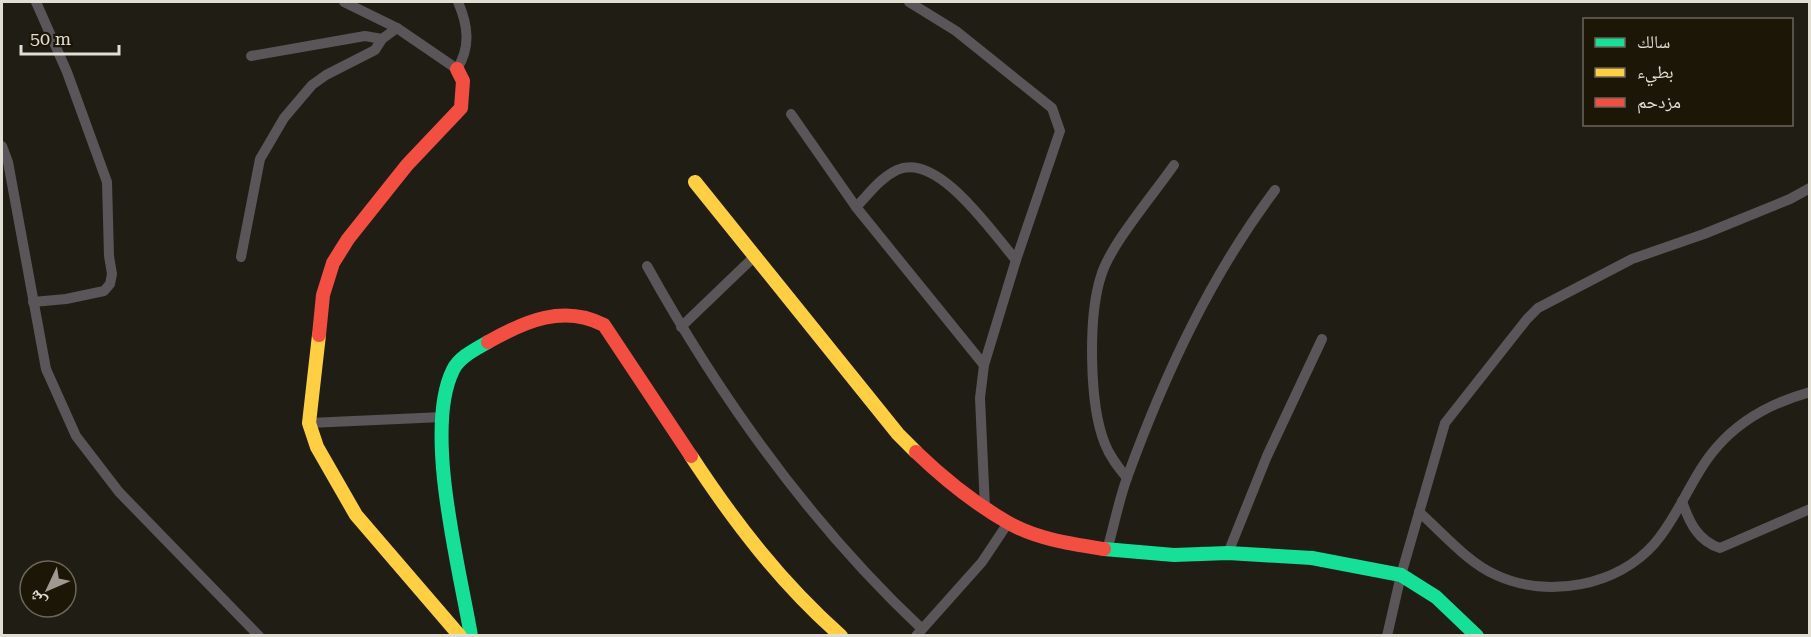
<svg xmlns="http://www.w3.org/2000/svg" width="1811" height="637" font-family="'Roboto Serif','Noto Naskh Arabic',serif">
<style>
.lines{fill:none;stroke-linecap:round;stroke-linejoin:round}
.street{stroke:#595558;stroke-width:10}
.fast{stroke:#16e098;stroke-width:14}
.slow{stroke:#ffcf43;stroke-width:14}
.jam{stroke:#f24e42;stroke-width:14}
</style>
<rect width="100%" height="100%" fill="#201d15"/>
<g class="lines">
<g class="street">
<path d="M344,2L397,28L457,69C471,47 468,25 458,2"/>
<polyline points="909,2 956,31 1052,108 1060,131 1016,260 984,365 980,398 985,508"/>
<polyline points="251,56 365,36 382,39"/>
<polyline points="791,114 856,207 984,365"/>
<polyline points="2,146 8,162 46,369 76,436 119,492 259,636"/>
<path d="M856,207C869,194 880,178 897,170C938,151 993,234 1016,260"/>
<polyline points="241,257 260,159 284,118 312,85 326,75 375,50 382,39 397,28"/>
<path d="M647,266C721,399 810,524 922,629"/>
<polyline points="33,302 66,299 104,291 110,284 112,274 109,256 107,182 67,72 36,2"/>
<polyline points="681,327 756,255"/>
<polyline points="309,423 443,417"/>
<path d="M1127,478C1118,467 1110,457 1105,444C1089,405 1088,316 1101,276C1110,245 1154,194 1174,165"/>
<path d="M1682,501C1689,522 1698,541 1720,548L1810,509"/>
<path d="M1419,512C1443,533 1467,562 1496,575C1548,599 1618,586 1655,543C1680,514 1692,475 1717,447C1742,418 1774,402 1810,392"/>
<path d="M1107,550C1114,526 1119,499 1128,475C1165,374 1210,277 1275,190"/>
<polyline points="1228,553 1267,456 1322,339"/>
<polyline points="916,636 982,562 1008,523"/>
<polyline points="1387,636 1401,575 1445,423 1527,319 1538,308 1632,259 1704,234 1790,199 1810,188"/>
</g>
<g class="fast">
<polyline points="1104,549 1174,555 1228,553 1312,558 1401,575 1436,597 1477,636"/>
<path d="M471,636C460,570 423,430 453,370C459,357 476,349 488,342"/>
</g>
<g class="slow">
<polyline points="695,182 898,434 916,452"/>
<polyline points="319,335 309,423 317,447 356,515 460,636"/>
<path d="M691,456C735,523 781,583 841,636"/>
</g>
<g class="jam">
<polyline points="319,335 323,295 333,263 348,239 407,165 461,108 463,81 457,69"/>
<path d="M488,342C525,321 564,304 604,325L691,456"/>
<path d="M916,452C943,478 974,503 1007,522C1036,539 1072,544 1104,549"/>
</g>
</g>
<rect width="1811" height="637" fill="none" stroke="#e2ded4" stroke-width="6"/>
<rect x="1583" y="18" width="210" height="108" fill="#1c1607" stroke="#6b6659" stroke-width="1.5"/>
<rect x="1595" y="38" width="30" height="9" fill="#16e098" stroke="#6b6659" stroke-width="1.5"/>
<text x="1637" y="48" font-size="18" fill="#e2ded4">سالك</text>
<rect x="1595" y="68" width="30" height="9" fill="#ffcf43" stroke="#6b6659" stroke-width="1.5"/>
<text x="1637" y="78" font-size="18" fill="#e2ded4">بطيء</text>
<rect x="1595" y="98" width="30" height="9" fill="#f24e42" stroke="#6b6659" stroke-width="1.5"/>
<text x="1637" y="108" font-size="18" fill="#e2ded4">مزدحم</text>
<g transform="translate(48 589) rotate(226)"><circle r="28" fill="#1c1607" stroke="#6b6659" stroke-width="1.5"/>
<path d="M0-4.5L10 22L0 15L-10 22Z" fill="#9e9a91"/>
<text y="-9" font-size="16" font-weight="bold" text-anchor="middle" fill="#e2ded4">ش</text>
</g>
<path d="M21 45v9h98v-9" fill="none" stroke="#e2ded4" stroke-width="3"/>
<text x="30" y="45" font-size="18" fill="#e2ded4" stroke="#1c1607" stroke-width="4.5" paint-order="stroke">50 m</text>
</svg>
